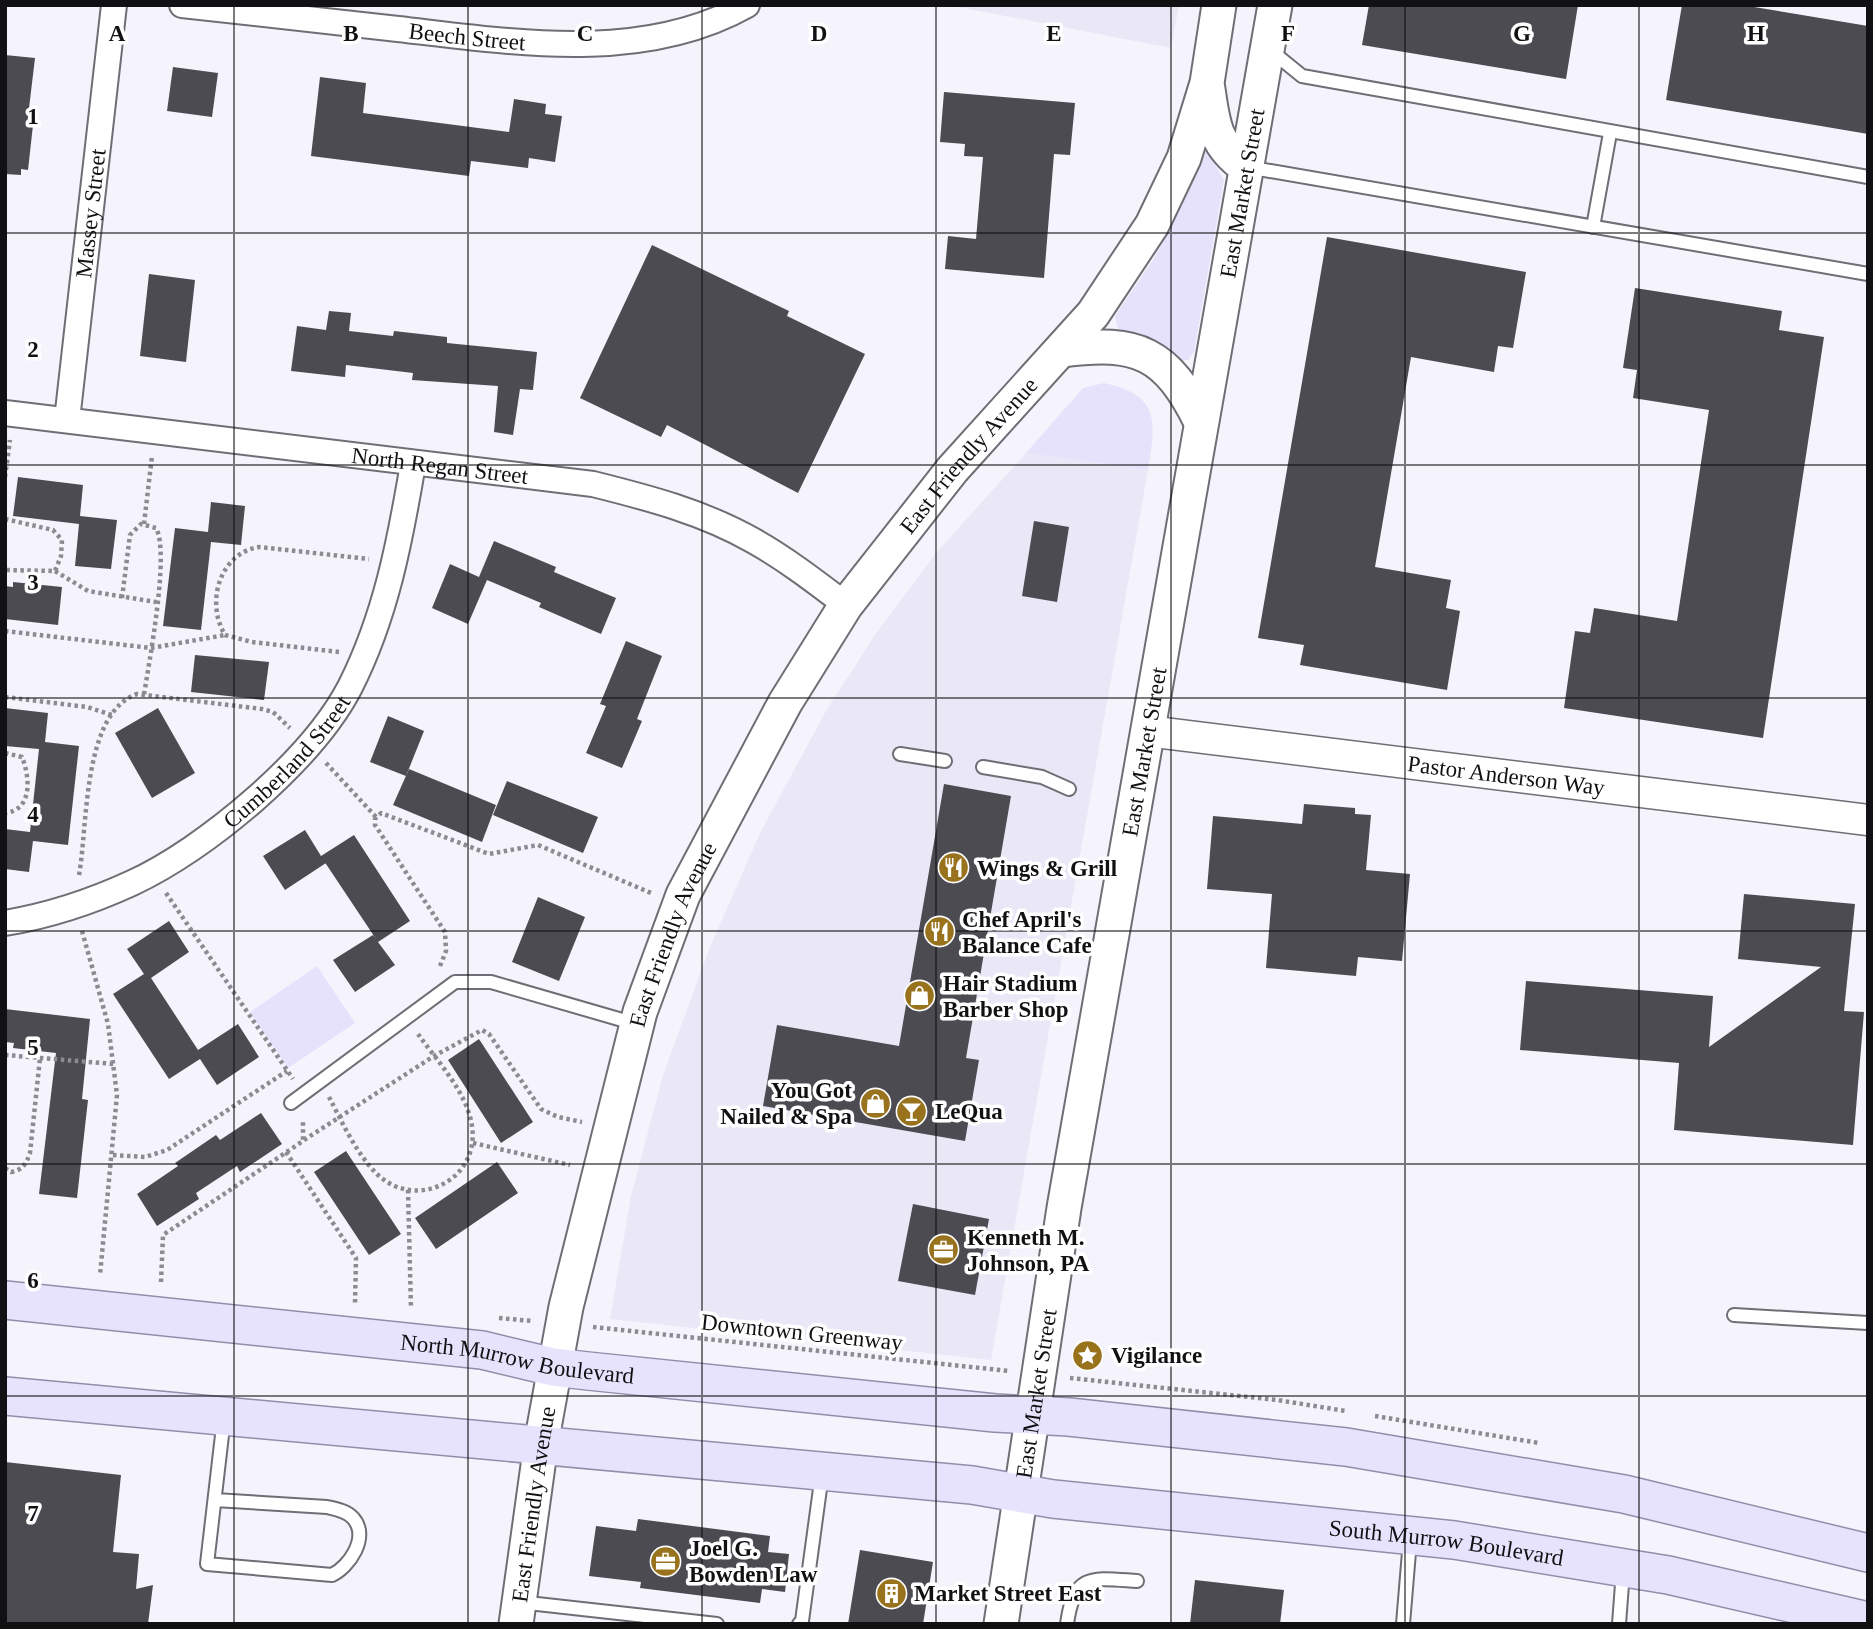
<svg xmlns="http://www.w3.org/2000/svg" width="1873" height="1629" font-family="Georgia,serif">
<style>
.built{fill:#eae8f7}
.green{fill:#e6e2fb}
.building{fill:#4c4b52}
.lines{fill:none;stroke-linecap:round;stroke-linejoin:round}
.service-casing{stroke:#6f6e75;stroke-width:16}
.minor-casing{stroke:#6f6e75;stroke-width:28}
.tertiary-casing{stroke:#6f6e75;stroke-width:33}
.secondary-casing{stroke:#6f6e75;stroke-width:37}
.primary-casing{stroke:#928daa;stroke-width:40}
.path{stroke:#8c8b91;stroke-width:4.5;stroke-dasharray:3.5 3.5;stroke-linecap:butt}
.service{stroke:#fff;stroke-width:12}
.minor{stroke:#fff;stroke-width:24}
.tertiary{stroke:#fff;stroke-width:30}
.secondary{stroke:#fff;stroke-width:33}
.primary{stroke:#e7e3fd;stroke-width:37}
.grid{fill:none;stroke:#111013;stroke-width:2;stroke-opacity:0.55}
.labels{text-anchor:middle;stroke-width:7;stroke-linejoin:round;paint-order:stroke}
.street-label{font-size:23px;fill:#111013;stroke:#fff}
.poi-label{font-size:23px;font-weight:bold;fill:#111013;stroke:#fff;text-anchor:start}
.grid-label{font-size:23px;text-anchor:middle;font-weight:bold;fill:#111013;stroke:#fff;stroke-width:7;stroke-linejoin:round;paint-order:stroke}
</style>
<rect width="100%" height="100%" fill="#f5f4fc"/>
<g class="built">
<polygon points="948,5 1179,5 1171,48"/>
<polygon points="1026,453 1148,470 991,1360 610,1319 631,1196 663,1075 710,947 760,833 827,709 877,632 936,553"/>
</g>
<g class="green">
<polygon points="1208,152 1224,180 1194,352 1188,360 1178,360 1159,345 1118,330 1115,316 1153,260 1181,208 1202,153"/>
<path d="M1104,383C1160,395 1156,421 1148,470L1026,453L1083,388Z"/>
<polygon points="317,966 355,1023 288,1068 250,1012"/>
</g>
<g class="building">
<polygon points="1369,5 1578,5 1566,79 1362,45"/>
<polygon points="1682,5 1742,5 1868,26 1868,134 1666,100"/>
<polygon points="5,55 35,58 27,125 33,125 28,170 21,169 21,175 5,174"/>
<polygon points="173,67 218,73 212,117 167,111"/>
<polygon points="320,77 366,83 363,113 509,132 514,99 546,104 545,114 562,116 555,162 529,158 528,168 471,161 469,176 311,156"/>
<polygon points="944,92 1075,103 1070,155 1054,154 1044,278 945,269 948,236 976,239 983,157 964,156 965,144 940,142"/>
<polygon points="1327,237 1526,272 1513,348 1498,346 1494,372 1411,357 1375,567 1451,580 1446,608 1460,611 1447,690 1300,665 1304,645 1258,638"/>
<polygon points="652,245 789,311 787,316 865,354 798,493 667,425 661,437 580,398"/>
<polygon points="149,274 195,280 186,362 140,356"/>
<polygon points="1635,288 1782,311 1779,330 1824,337 1763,738 1564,708 1575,631 1590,633 1594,608 1677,621 1709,410 1633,398 1637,370 1623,368"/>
<polygon points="329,311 351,313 349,331 393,336 394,331 447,337 447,343 537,352 533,390 520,389 513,435 494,432 498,386 412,380 413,373 346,365 345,377 291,371 297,326 326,330"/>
<polygon points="18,477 83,485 80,516 117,520 111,569 75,566 79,524 13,516"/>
<polygon points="211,502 245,506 241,545 211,542 201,630 163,626 175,528 208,532"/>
<polygon points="1034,521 1069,527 1057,602 1022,596"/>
<polygon points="494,541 556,567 554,572 616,598 601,634 539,607 541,603 487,580 468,624 432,608 450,564 479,577"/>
<polygon points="13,582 62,587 58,625 5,619 5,586 13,587"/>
<polygon points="626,641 662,656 637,719 642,721 622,768 586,753 606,706 600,704"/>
<polygon points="195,655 269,662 264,700 191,692"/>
<polygon points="5,708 48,713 45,742 79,746 68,845 33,841 29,872 5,869 5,829 30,832 39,749 5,746"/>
<polygon points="158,708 195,773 152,798 115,733"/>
<polygon points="388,716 424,731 406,776 370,762"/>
<polygon points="409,769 496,805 482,842 393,805"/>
<polygon points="507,781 598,817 583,853 493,815"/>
<polygon points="944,784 1011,796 966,1058 979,1060 965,1141 763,1106 777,1025 899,1046"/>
<polygon points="1304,804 1355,808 1355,814 1371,815 1366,870 1410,874 1402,961 1358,957 1356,976 1266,968 1272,894 1207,889 1213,816 1302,824"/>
<polygon points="305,830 321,856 354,835 410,921 378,942 395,965 355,992 333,960 373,935 376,939 324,861 326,863 285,890 263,856"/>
<polygon points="1744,894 1855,904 1844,1011 1864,1012 1853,1145 1674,1130 1679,1063 1520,1050 1526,981 1713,996 1709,1047 1821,967 1738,959"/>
<polygon points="538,897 585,917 559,981 512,962"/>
<polygon points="169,921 189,952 151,978 198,1050 238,1024 259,1057 217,1085 200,1059 169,1079 113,994 144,974 127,949"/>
<polygon points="5,1009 90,1019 82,1099 88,1100 77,1198 39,1194 56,1053 13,1048 14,1043 5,1042"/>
<polygon points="479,1039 533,1122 501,1143 448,1060"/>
<polygon points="261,1113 282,1144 240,1172 237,1166 196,1193 199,1199 157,1226 137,1194 178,1166 175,1163 216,1135 220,1140"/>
<polygon points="346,1151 401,1234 369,1255 314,1172"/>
<polygon points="497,1162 518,1193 436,1249 415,1218"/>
<polygon points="913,1204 989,1219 975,1295 898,1281"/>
<polygon points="5,1462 121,1475 113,1552 139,1554 136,1589 153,1585 148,1624 5,1624"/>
<polygon points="638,1519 770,1536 768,1552 789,1554 785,1592 762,1589 760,1603 640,1588 641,1582 589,1576 596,1526 636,1531"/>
<polygon points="860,1550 933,1562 923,1624 848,1624"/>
<polygon points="1195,1580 1284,1590 1280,1624 1190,1624"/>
</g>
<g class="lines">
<defs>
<g id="service">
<polyline points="1270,50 1302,76 1868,177"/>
<polyline points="1247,167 1868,274"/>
<polyline points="1593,227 1610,133"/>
<polyline points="900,754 945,761"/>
<polyline points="983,767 1042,777 1069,789"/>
<polyline points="291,1103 455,982 491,982 636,1024"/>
<polyline points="1734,1315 1868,1323"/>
<path d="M215,1500L327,1507C336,1509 347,1511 353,1518C370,1537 349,1567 332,1575L207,1564L224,1418"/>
<polyline points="519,1602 717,1624"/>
<polyline points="799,1624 802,1621 822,1474"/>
<path d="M1067,1624C1074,1572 1093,1578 1137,1581"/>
<polyline points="1403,1624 1410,1540"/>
<polyline points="1619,1624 1623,1571"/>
</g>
<g id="minor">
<path id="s1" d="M182,5C254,13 326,21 398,29C512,42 642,64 747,5"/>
<path id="s2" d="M5,413L593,484C649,498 703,512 754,541C786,559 817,583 846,605"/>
<path id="s3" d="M67,420L114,5"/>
<path id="s4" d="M5,923C47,916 93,901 132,883C206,849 312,760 350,687C386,616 400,541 413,464"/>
</g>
<g id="tertiary">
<path id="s5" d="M1147,731L1868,820"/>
</g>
<g id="secondary">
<path d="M1208,89C1213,125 1215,145 1246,167"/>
<path d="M1063,350C1138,340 1167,353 1201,422"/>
<path id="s6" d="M516,1624L541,1444L566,1307L640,1012L683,895L785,703L846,605L952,470L1093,314L1152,225L1184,158L1207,83L1219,5"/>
<path id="s7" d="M1001,1624L1064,1208L1275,5"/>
</g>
<g id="primary">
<path id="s8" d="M5,1300L482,1350L553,1367L588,1371L995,1413L1069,1417L1346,1447L1624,1494L1868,1553"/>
<path id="s9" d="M5,1396L972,1485L1053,1499L1454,1540L1668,1575L1868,1621"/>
</g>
</defs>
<use href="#service" class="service-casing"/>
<use href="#minor" class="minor-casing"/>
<use href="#tertiary" class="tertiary-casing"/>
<use href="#secondary" class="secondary-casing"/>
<use href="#primary" class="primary-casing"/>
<g class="path">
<polyline points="5,477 10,440"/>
<polyline points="5,519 53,530 62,540 61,556 55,571 5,570"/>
<polyline points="144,524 152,456"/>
<polyline points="55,571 88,591 156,602"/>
<path d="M122,598L130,535L141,524L156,528C170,553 149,662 144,695"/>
<polyline points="5,631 151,648 225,635"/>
<path d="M339,652L252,642L225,635C205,602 220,553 259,547L369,559"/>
<polyline points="5,697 87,707 112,715"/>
<path d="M5,753L22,757C30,777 33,810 5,813"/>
<polyline points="326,763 376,817"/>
<path d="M79,875C88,827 82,713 137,694L262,709L273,712L290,728"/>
<polyline points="166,893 293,1079"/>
<polyline points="82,931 108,1024 117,1095 100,1275"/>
<polyline points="440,966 446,951 445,932 375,825 375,819 381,813 489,854 538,845 651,893"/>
<polyline points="5,1055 114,1064"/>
<path d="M329,1097C342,1122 357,1155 378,1175C417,1211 480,1180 472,1126C467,1092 437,1061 418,1034"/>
<polyline points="304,1140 434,1056 482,1030 489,1034 541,1109 558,1117 582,1122"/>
<polyline points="473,1143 570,1165"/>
<polyline points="286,1152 356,1258 355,1303"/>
<polyline points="113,1155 145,1157 167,1150 287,1071"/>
<path d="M5,1168L11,1172C23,1170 26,1164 30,1153L40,1058"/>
<polyline points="408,1190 411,1309"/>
<polyline points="161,1282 163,1235 303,1141 303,1120"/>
<polyline points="499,1318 532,1321"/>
<polyline points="593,1327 1009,1371"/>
<polyline points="1070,1378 1277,1400 1346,1411"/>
<polyline points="1375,1416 1539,1443"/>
</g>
<use href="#service" class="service"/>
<use href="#minor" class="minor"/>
<use href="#tertiary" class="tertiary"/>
<use href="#secondary" class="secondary"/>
<use href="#primary" class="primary"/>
</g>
<path class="grid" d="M234,5V1624M468,5V1624M702,5V1624M936,5V1624M1171,5V1624M1405,5V1624M1639,5V1624M5,233H1868M5,465H1868M5,698H1868M5,931H1868M5,1164H1868M5,1396H1868"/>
<defs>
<symbol id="restaurant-disc" viewBox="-11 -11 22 22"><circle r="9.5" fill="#98721d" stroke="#fff"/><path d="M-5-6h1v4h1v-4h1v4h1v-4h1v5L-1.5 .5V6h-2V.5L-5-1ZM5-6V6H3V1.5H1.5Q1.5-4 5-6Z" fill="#fff"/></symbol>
<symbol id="shop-disc" viewBox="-11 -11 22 22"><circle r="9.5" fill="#98721d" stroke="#fff"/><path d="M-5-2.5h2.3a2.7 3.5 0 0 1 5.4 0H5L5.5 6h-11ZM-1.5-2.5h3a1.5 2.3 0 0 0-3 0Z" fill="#fff"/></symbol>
<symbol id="bar-disc" viewBox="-11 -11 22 22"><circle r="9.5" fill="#98721d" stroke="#fff"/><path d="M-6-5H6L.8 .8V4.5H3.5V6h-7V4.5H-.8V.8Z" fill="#fff"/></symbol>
<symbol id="office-disc" viewBox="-11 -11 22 22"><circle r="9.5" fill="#98721d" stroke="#fff"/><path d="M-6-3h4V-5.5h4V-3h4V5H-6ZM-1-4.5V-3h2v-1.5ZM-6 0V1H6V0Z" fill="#fff"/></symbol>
<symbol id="sight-disc" viewBox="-11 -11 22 22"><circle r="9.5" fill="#98721d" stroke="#fff"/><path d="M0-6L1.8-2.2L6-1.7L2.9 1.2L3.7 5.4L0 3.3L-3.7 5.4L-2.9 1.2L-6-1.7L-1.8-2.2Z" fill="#fff"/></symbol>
<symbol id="building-disc" viewBox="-11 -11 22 22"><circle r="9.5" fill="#98721d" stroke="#fff"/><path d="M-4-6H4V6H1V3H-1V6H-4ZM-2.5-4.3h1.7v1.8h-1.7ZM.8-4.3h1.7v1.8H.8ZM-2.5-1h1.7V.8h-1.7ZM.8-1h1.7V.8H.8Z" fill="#fff"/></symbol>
</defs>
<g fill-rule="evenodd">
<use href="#restaurant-disc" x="936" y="850" width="35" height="35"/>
<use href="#restaurant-disc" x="922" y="914" width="35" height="35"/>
<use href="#shop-disc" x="902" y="978" width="35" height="35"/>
<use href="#shop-disc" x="858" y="1086" width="35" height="35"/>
<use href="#bar-disc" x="894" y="1094" width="35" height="35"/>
<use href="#office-disc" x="926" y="1232" width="35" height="35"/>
<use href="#sight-disc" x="1070" y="1338" width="35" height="35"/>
<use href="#office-disc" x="648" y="1544" width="35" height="35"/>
<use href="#building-disc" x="874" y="1576" width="35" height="35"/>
</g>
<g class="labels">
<g class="street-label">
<text dy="8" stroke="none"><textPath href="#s1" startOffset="287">Beech Street</textPath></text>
<text dy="8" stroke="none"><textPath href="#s7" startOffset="1451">East Market Street</textPath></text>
<text dy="8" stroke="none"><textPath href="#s3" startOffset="208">Massey Street</textPath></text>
<text dy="8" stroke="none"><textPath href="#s6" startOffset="1276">East Friendly Avenue</textPath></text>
<text dy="8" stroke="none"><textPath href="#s2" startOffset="438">North Regan Street</textPath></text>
<text dy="8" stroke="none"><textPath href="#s7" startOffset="884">East Market Street</textPath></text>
<text dy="8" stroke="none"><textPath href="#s4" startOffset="332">Cumberland Street</textPath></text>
<text dy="8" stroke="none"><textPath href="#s5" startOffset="362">Pastor Anderson Way</textPath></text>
<text dy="8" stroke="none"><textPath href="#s6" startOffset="709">East Friendly Avenue</textPath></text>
<text transform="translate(802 1332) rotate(6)" y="8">Downtown Greenway</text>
<text dy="8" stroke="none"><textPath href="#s8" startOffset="516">North Murrow Boulevard</textPath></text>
<text dy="8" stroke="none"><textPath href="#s7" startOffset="233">East Market Street</textPath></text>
<text dy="8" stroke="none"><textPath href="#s6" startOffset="121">East Friendly Avenue</textPath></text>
<text dy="8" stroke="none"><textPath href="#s9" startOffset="1449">South Murrow Boulevard</textPath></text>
</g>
<g class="poi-label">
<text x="977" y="876">Wings &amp; Grill</text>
<text x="962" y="927">Chef April's<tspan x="962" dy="26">Balance Cafe</tspan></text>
<text x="943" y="991">Hair Stadium<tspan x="943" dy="26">Barber Shop</tspan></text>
<text x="852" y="1098" text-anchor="end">You Got<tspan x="852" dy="26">Nailed &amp; Spa</tspan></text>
<text x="935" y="1119">LeQua</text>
<text x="967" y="1245">Kenneth M.<tspan x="967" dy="26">Johnson, PA</tspan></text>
<text x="1111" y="1363">Vigilance</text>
<text x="689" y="1556">Joel G.<tspan x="689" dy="26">Bowden Law</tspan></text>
<text x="914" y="1601">Market Street East</text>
</g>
</g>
<g class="grid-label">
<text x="117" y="41">A</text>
<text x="351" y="41">B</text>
<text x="585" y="41">C</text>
<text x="819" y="41">D</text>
<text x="1054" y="41">E</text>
<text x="1288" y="41">F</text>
<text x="1522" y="41">G</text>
<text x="1756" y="41">H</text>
<text x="33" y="124">1</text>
<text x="33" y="357">2</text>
<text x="33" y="590">3</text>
<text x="33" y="822">4</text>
<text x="33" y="1055">5</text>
<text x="33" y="1288">6</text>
<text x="33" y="1521">7</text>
</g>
<rect width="1873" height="1629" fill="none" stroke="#111013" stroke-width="14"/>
</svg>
